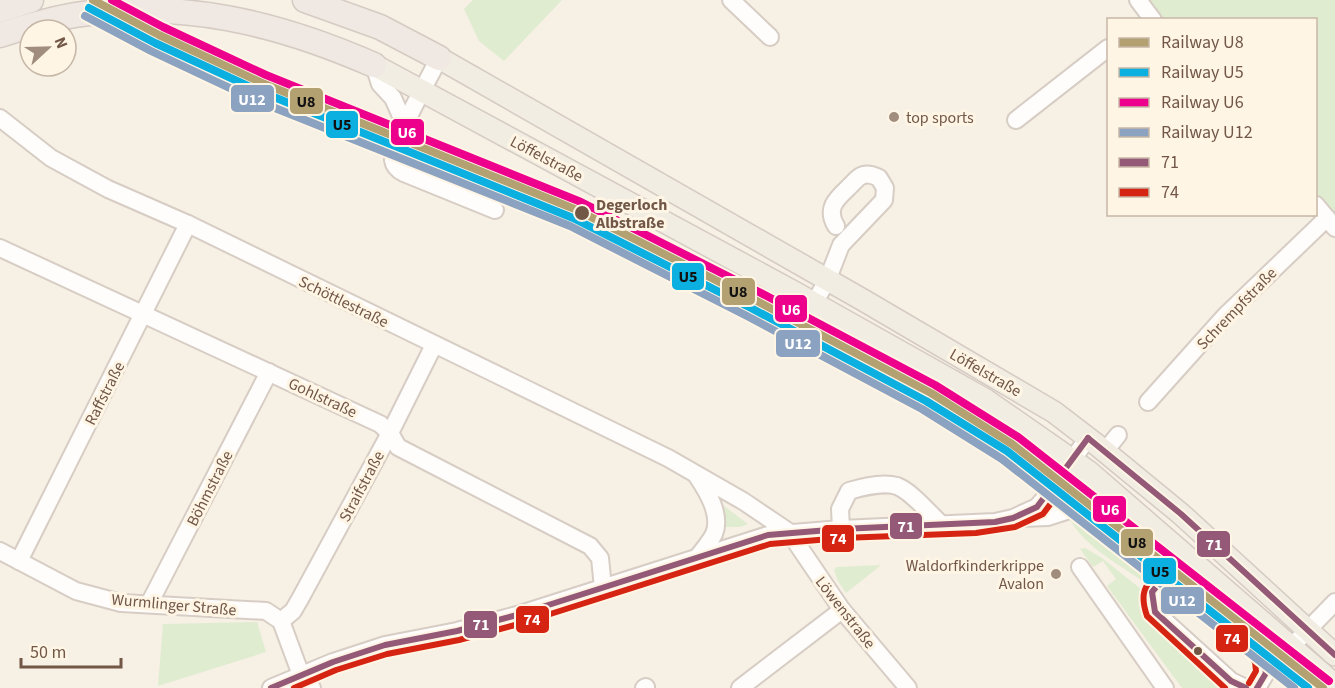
<svg xmlns="http://www.w3.org/2000/svg" width="1335" height="688" font-family="'Source Sans 3',sans-serif">
<style>
.green{fill:#e0ecd0}
.lines{fill:none;stroke-linecap:round;stroke-linejoin:round}
.minor-casing{stroke:#d7cdc4;stroke-width:20}
.major-casing{stroke:#d5cbc3;stroke-width:24}
.highway-casing{stroke:#d5cbc3;stroke-width:27}
.minor{stroke:#fefdfb;stroke-width:16}
.major{stroke:#f2ede2;stroke-width:21}
.highway{stroke:#f0e8e2;stroke-width:24}
.bus-1-casing{stroke:#fff5e5;stroke-width:10}
.bus-2-casing{stroke:#fff5e5;stroke-width:10}
.bus-1{stroke:#945977;stroke-width:6}
.bus-2{stroke:#d62413;stroke-width:6}
.rail-1-casing{stroke:#fff5e5;stroke-width:12}
.rail-2-casing{stroke:#fff5e5;stroke-width:12}
.rail-3-casing{stroke:#fff5e5;stroke-width:12}
.rail-4-casing{stroke:#fff5e5;stroke-width:12}
.rail-1{stroke:#b3a172;stroke-width:8}
.rail-2{stroke:#0bb0e1;stroke-width:8}
.rail-3{stroke:#ec008c;stroke-width:8}
.rail-4{stroke:#8ba2c0;stroke-width:8}
.poi-dot{fill:#a08d7e;stroke:#fff5e5;stroke-width:2}
.stop-dot{fill:#725747;stroke:#fff5e5;stroke-width:2}
.labels{text-anchor:middle;stroke-width:6;stroke-linejoin:round;paint-order:stroke}
.poi-label{font-size:16px;fill:#725747;stroke:#fff5e5;text-anchor:start}
.street-label{font-size:16px;fill:#725747;stroke:#fff5e5}
.stop-label{font-size:16px;font-weight:bold;fill:#725747;stroke:#fff5e5;text-anchor:start}
.line-badge{stroke:#fff5e5;stroke-width:2}
.badge-label{font-size:16px;text-anchor:middle;font-weight:bold;fill:#fff}
.pale-badge-label{font-size:16px;text-anchor:middle;font-weight:bold;fill:#111}
</style>
<rect width="100%" height="100%" fill="#f6f0e5"/>
<g class="green">
<polygon points="473,0 562,0 504,61 479,41 464,9"/>
<polygon points="1148,0 1335,0 1335,220 1316,195 1316,20 1164,19"/>
<polygon points="724,506 748,524 740,527 724,527"/>
<path d="M1083,514L1096,520L1148,569L1150,575L1144,582C1116,562 1084,547 1068,516Z"/>
<polygon points="1085,548 1102,558 1141,589 1144,612 1154,626 1223,688 1182,688 1107,586 1116,579 1103,561 1093,567 1080,549"/>
<polygon points="881,565 846,593 838,581 834,570 837,567"/>
<polygon points="257,622 266,652 158,686 163,624"/>
</g>
<g class="lines">
<defs>
<g id="minor">
<polyline points="731,0 770,37"/>
<polyline points="1138,0 1153,20"/>
<path d="M439,58C430,77 392,142 393,160C394,167 398,170 404,173L495,210"/>
<polyline points="374,65 380,84 393,98 405,125"/>
<polyline points="0,118 51,158 108,189 188,224 668,458 743,501 789,532 842,610 908,688"/>
<polyline points="1016,120 1108,48"/>
<polyline points="1316,205 1335,228"/>
<polyline points="0,248 380,424 390,433 398,447 590,546 600,558 603,588"/>
<path d="M814,303L827,281L841,245L884,200L885,188L879,178C873,175 867,173 861,176C857,178 853,183 850,186C837,198 825,208 836,226"/>
<polyline points="1148,402 1225,316 1327,218"/>
<polyline points="1105,451 1118,435"/>
<path d="M697,476C707,491 722,515 714,534C710,542 703,550 697,558"/>
<polyline points="1060,477 1200,596 1256,648 1263,658 1266,673 1257,688"/>
<polyline points="1020,518 1048,517 1091,503"/>
<path d="M841,529L840,509L849,491C862,487 884,482 897,486C911,491 930,514 941,524"/>
<polyline points="0,551 76,591 121,603 266,611 281,621 301,675 312,688"/>
<polyline points="19,561 188,224"/>
<polyline points="1080,567 1165,688"/>
<polyline points="1170,570 1152,592 1152,602 1155,612 1231,681 1246,688"/>
<polyline points="149,604 269,372"/>
<polyline points="281,621 293,611 300,599 390,433 434,345"/>
<polyline points="1291,647 1335,602"/>
<polyline points="271,688 333,662 385,645 457,631 517,615 768,535 841,529 995,522 1013,518 1037,507 1043,500 1088,438"/>
<polyline points="644,688 646,687"/>
<polyline points="740,688 842,610"/>
</g>
<g id="major">
<polyline points="439,58 863,300 1054,412 1097,445 1181,514 1335,655"/>
<polyline points="374,65 794,292 986,400 1088,471 1335,685"/>
</g>
<g id="highway">
<polyline points="305,0 380,27 439,58"/>
<polyline points="0,10 31,0"/>
<path d="M0,35C25,27 50,19 75,15C182,0 276,22 374,65"/>
</g>
</defs>
<use href="#minor" class="minor-casing"/>
<use href="#major" class="major-casing"/>
<use href="#highway" class="highway-casing"/>
<use href="#minor" class="minor"/>
<use href="#major" class="major"/>
<use href="#highway" class="highway"/>
<defs>
<g id="bus-1">
<polyline points="1088,438 1181,514 1335,655"/>
<polyline points="1060,477 1200,596 1256,648 1263,658 1266,673 1257,688"/>
<polyline points="1170,570 1152,592 1155,612 1231,681 1246,688"/>
<polyline points="271,688 333,662 385,645 457,631 517,615 768,535 841,529 995,522 1013,518 1037,507 1088,438"/>
</g>
<g id="bus-2">
<polyline points="1054,484 1194,603 1249,654 1255,662 1256,671 1249,683"/>
<path d="M1163,564C1147,584 1138,590 1147,616L1225,688"/>
<polyline points="294,688 336,670 387,654 459,640 519,624 770,544 842,538 976,533 1015,527 1043,514 1067,482"/>
</g>
</defs>
<use href="#bus-1" class="bus-1-casing"/>
<use href="#bus-2" class="bus-2-casing"/>
<use href="#bus-1" class="bus-1"/>
<use href="#bus-2" class="bus-2"/>
<defs>
<polyline id="rail-1" points="93,0 159,35 262,83 577,210 755,300 931,393 1012,444 1323,688"/>
<polyline id="rail-2" points="89,8 155,43 259,91 573,218 751,308 926,401 1007,451 1308,688"/>
<polyline id="rail-3" points="112,0 163,27 266,75 581,202 759,292 935,385 1018,437 1329,681"/>
<polyline id="rail-4" points="85,16 151,51 255,100 570,226 747,316 922,409 1002,459 1294,688"/>
</defs>
<use href="#rail-1" class="rail-1-casing"/>
<use href="#rail-2" class="rail-2-casing"/>
<use href="#rail-3" class="rail-3-casing"/>
<use href="#rail-4" class="rail-4-casing"/>
<use href="#rail-1" class="rail-1"/>
<use href="#rail-2" class="rail-2"/>
<use href="#rail-3" class="rail-3"/>
<use href="#rail-4" class="rail-4"/>
</g>
<g class="poi-dot">
<circle cx="894" cy="117" r="6"/>
<circle cx="1056" cy="574" r="6"/>
</g>
<g class="stop-dot">
<circle cx="582" cy="213" r="8"/>
<circle cx="1198" cy="651" r="5"/>
</g>
<g class="labels">
<g class="poi-label">
<text x="906" y="123">top sports</text>
<text x="1044" y="571" text-anchor="end">Waldorfkinderkrippe<tspan x="1044" dy="18">Avalon</tspan></text>
</g>
<g class="street-label">
<text transform="translate(547 158) rotate(28)" y="6">Löffelstraße</text>
<text transform="translate(344 301) rotate(26)" y="6">Schöttlestraße</text>
<text transform="translate(1236 308) rotate(-46)" y="6">Schrempfstraße</text>
<text transform="translate(986 372) rotate(30)" y="6">Löffelstraße</text>
<text transform="translate(104 393) rotate(-63)" y="6">Raffstraße</text>
<text transform="translate(323 397) rotate(25)" y="6">Gohlstraße</text>
<text transform="translate(361 486) rotate(-62)" y="6">Straifstraße</text>
<text transform="translate(209 488) rotate(-63)" y="6">Böhmstraße</text>
<text transform="translate(174 604) rotate(5)" y="6">Wurmlinger Straße</text>
<text transform="translate(846 612) rotate(52)" y="6">Löwenstraße</text>
</g>
<g class="stop-label">
<text x="596" y="210">Degerloch<tspan x="596" dy="18">Albstraße</tspan></text>
</g>
</g>
<g class="line-badge">
<rect x="230" y="84" width="45" height="29" rx="6" fill="#8ba2c0"/>
<rect x="289" y="87" width="35" height="28" rx="6" fill="#b3a172"/>
<rect x="325" y="110" width="34" height="29" rx="6" fill="#0bb0e1"/>
<rect x="390" y="118" width="35" height="28" rx="6" fill="#ec008c"/>
<rect x="671" y="262" width="34" height="29" rx="6" fill="#0bb0e1"/>
<rect x="721" y="277" width="35" height="29" rx="6" fill="#b3a172"/>
<rect x="774" y="294" width="34" height="29" rx="6" fill="#ec008c"/>
<rect x="775" y="329" width="46" height="29" rx="6" fill="#8ba2c0"/>
<rect x="1092" y="495" width="35" height="28" rx="6" fill="#ec008c"/>
<rect x="889" y="512" width="34" height="28" rx="6" fill="#945977"/>
<rect x="821" y="524" width="34" height="29" rx="6" fill="#d62413"/>
<rect x="1120" y="528" width="34" height="29" rx="6" fill="#b3a172"/>
<rect x="1196" y="530" width="35" height="28" rx="6" fill="#945977"/>
<rect x="1142" y="557" width="35" height="28" rx="6" fill="#0bb0e1"/>
<rect x="1160" y="586" width="45" height="29" rx="6" fill="#8ba2c0"/>
<rect x="515" y="605" width="35" height="29" rx="6" fill="#d62413"/>
<rect x="463" y="610" width="35" height="29" rx="6" fill="#945977"/>
<rect x="1215" y="624" width="34" height="29" rx="6" fill="#d62413"/>
</g>
<g class="badge-label">
<text x="252" y="105">U12</text>
<text x="407" y="138">U6</text>
<text x="791" y="315">U6</text>
<text x="798" y="349">U12</text>
<text x="1110" y="515">U6</text>
<text x="906" y="532">71</text>
<text x="838" y="544">74</text>
<text x="1214" y="550">71</text>
<text x="1182" y="606">U12</text>
<text x="532" y="625">74</text>
<text x="481" y="630">71</text>
<text x="1232" y="644">74</text>
</g>
<g class="pale-badge-label">
<text x="306" y="107">U8</text>
<text x="342" y="130">U5</text>
<text x="688" y="282">U5</text>
<text x="738" y="297">U8</text>
<text x="1137" y="548">U8</text>
<text x="1160" y="577">U5</text>
</g>
<rect x="1107" y="18" width="210" height="198" fill="#fff5e5" stroke="#c7b6a6" stroke-width="1.5"/>
<rect x="1119" y="38" width="30" height="9" fill="#b3a172" stroke="#c7b6a6" stroke-width="1.5"/>
<text x="1161" y="48" font-size="18" fill="#725747">Railway U8</text>
<rect x="1119" y="68" width="30" height="9" fill="#0bb0e1" stroke="#c7b6a6" stroke-width="1.5"/>
<text x="1161" y="78" font-size="18" fill="#725747">Railway U5</text>
<rect x="1119" y="98" width="30" height="9" fill="#ec008c" stroke="#c7b6a6" stroke-width="1.5"/>
<text x="1161" y="108" font-size="18" fill="#725747">Railway U6</text>
<rect x="1119" y="128" width="30" height="9" fill="#8ba2c0" stroke="#c7b6a6" stroke-width="1.5"/>
<text x="1161" y="138" font-size="18" fill="#725747">Railway U12</text>
<rect x="1119" y="158" width="30" height="9" fill="#945977" stroke="#c7b6a6" stroke-width="1.5"/>
<text x="1161" y="168" font-size="18" fill="#725747">71</text>
<rect x="1119" y="188" width="30" height="9" fill="#d62413" stroke="#c7b6a6" stroke-width="1.5"/>
<text x="1161" y="198" font-size="18" fill="#725747">74</text>
<g transform="translate(48 48) rotate(68)"><circle r="28" fill="#fff5e5" stroke="#c7b6a6" stroke-width="1.5"/>
<path d="M0-4.5L10 22L0 15L-10 22Z" fill="#a08d7e"/>
<text y="-9" font-size="16" font-weight="bold" text-anchor="middle" fill="#725747">N</text>
</g>
<path d="M21 658v9h100v-9" fill="none" stroke="#725747" stroke-width="3"/>
<text x="30" y="658" font-size="18" fill="#725747" stroke="#fff5e5" stroke-width="4.5" paint-order="stroke">50 m</text>
</svg>
